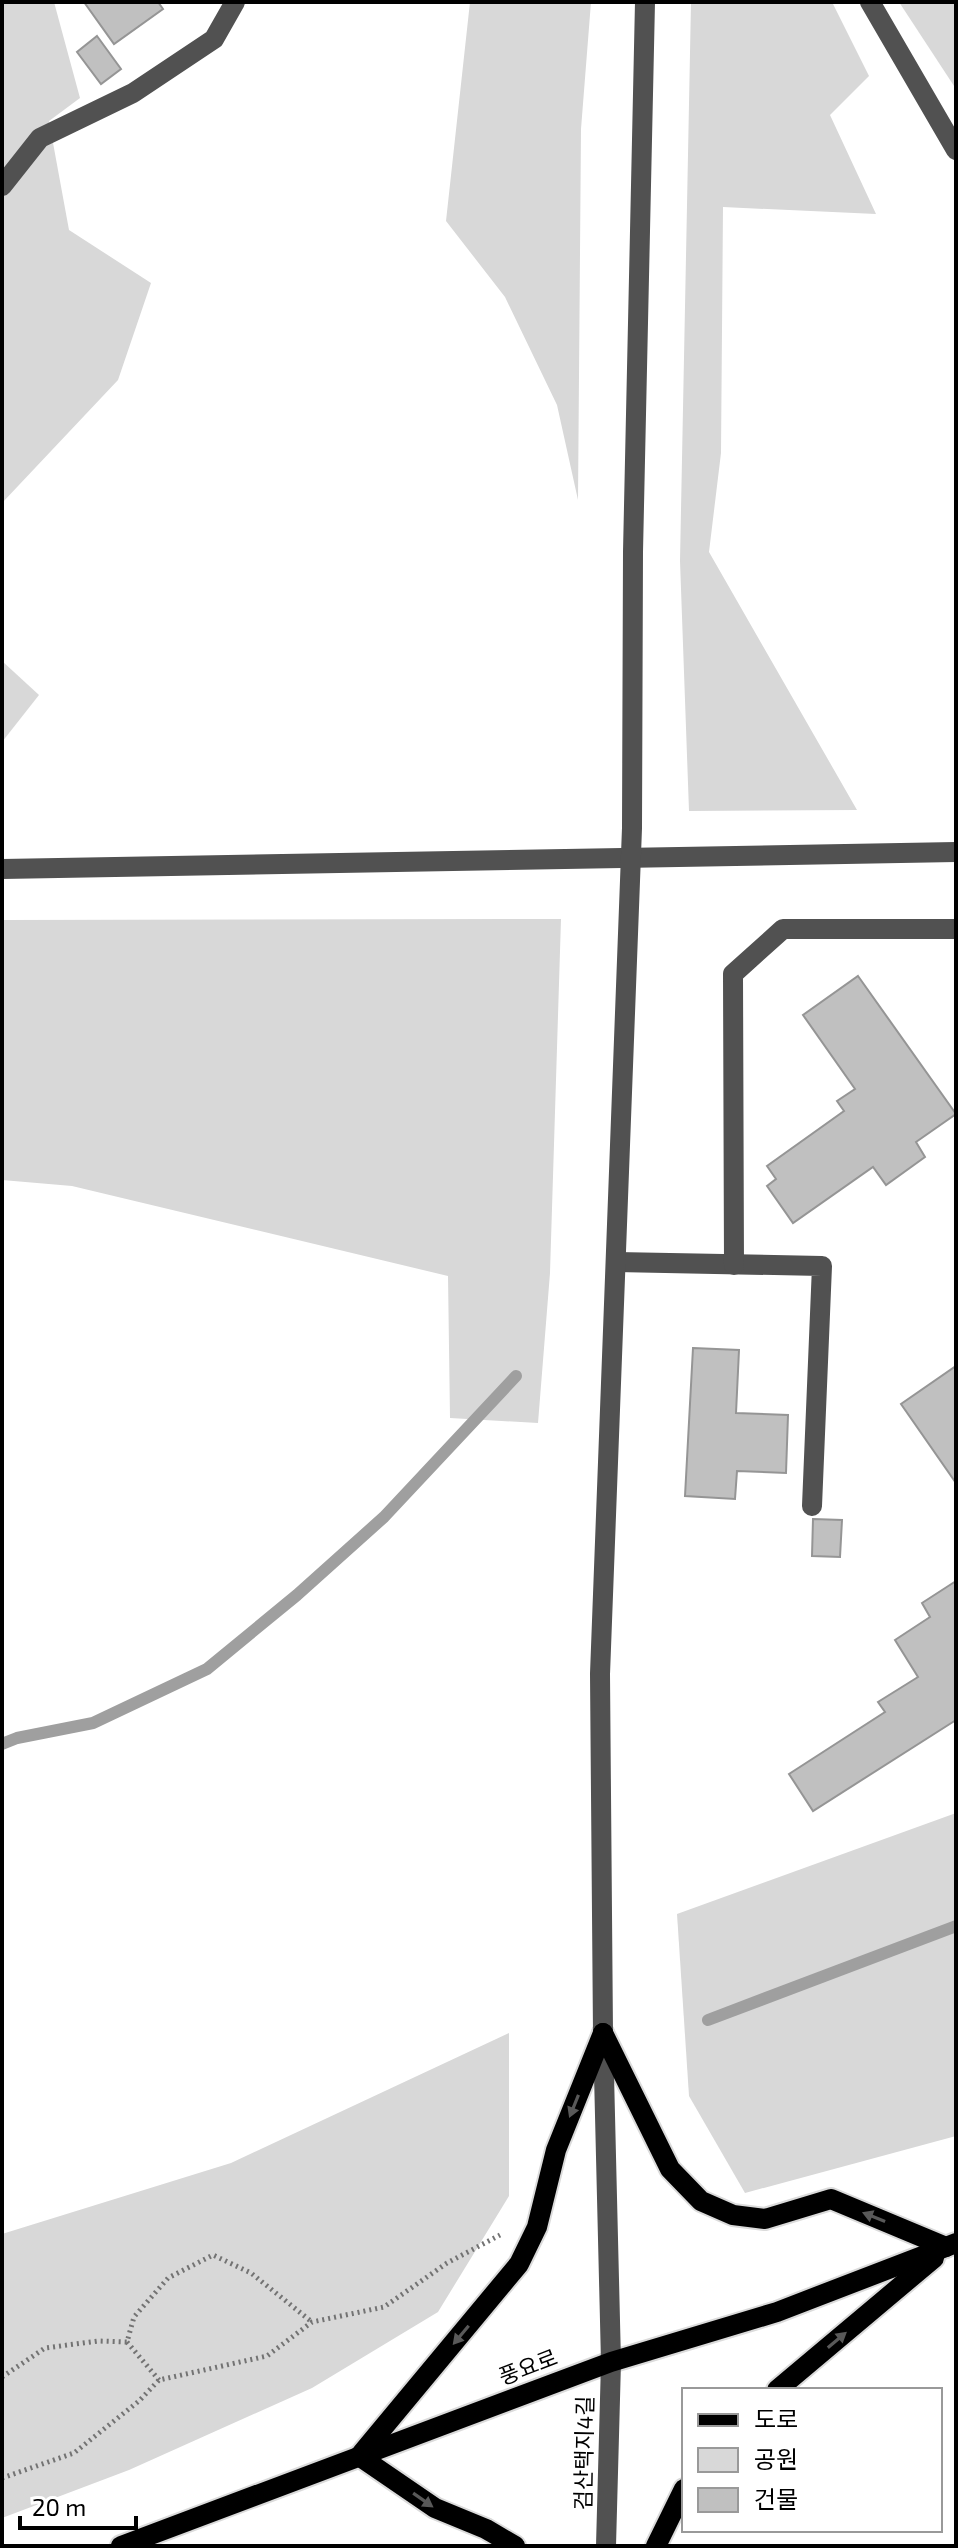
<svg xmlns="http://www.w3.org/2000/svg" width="958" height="2548" font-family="'Exo 2','Noto Sans KR',sans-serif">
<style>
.green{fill:#d8d8d8}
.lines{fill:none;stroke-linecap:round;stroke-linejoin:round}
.stream{stroke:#9f9f9f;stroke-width:12}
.building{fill:#c0c0c0;stroke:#959595;stroke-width:2}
.major-casing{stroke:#dbdbdb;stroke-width:24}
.path{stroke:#737373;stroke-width:5;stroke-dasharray:2 4;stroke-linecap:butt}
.minor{stroke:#515151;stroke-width:20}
.major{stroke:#000;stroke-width:20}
.oneway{fill:#595959}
.labels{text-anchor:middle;stroke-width:6;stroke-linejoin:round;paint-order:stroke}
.street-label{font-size:22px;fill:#000;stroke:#fff}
</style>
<rect width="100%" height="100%" fill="#fff"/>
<g class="green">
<polygon points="2,2 54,2 80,98 49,121 69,230 151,283 118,380 2,503"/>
<polygon points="470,2 591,2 581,129 578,500 557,405 505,297 446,221"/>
<polygon points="691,2 832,2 869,76 830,115 876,214 723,207 721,453 709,552 857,810 689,811 680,561"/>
<polygon points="899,2 956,2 956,89"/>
<polygon points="2,661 39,695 2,742"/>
<polygon points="561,919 550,1273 538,1423 450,1418 448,1276 72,1186 2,1180 2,920"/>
<polygon points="956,1813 956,2136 745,2193 689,2096 677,1914"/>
<polygon points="509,2033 509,2196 438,2312 312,2388 129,2470 2,2518 2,2234 231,2163"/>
</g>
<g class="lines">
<g class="stream">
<polyline points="2,1744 17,1738 93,1723 207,1669 297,1595 384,1517 516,1376"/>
<polyline points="708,2020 956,1926"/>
</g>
</g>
<g class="building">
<polygon points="84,2 158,2 163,9 114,44"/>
<polygon points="97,36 121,69 101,84 77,52"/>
<polygon points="858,976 956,1114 916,1142 925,1157 886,1185 873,1167 793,1223 767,1186 776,1179 767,1166 844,1111 837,1101 855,1089 803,1015"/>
<polygon points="693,1348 739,1350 736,1413 788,1415 786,1473 737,1471 735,1499 685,1496"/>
<polygon points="956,1366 956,1483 901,1404"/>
<polygon points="813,1519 842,1520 840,1557 812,1556"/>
<polygon points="956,1581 956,1720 813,1811 789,1774 885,1712 878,1702 918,1677 895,1640 930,1617 922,1603"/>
</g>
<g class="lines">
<defs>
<g id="major">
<polyline points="603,2033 670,2169 701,2201 733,2215 765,2219 831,2199 946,2247"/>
<polyline points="777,2390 934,2258"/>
<polyline points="362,2453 519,2264 537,2227 556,2150 603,2033"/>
<polyline points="359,2456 435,2508 486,2529 515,2546"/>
<polyline points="121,2546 611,2362 777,2312 956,2243"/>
<polyline points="656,2546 684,2489"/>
</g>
</defs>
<use href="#major" class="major-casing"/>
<g class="path">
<polyline points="127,2342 159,2380"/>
<polyline points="2,2377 45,2348 98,2341 127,2342 134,2317 168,2278 213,2255 251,2273 312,2322"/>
<polyline points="2,2478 74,2453 139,2401 159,2380 267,2356 312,2322 384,2307 447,2263 500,2235"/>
</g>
<g class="minor">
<polyline points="870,2 956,150"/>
<polyline points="2,186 40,138 133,93 214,39 235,2"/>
<polyline points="2,869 956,852"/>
<polyline points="616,1262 822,1266 812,1506"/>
<polyline points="734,1265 733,974 783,929 956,929"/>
<polyline points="606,2546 611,2362 603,2033 600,1674 632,828 633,552 645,2"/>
</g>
<use href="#major" class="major"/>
</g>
<defs><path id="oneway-solid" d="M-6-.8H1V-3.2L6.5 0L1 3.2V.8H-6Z" transform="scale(2)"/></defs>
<g class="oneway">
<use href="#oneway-solid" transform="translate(574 2106) rotate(112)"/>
<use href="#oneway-solid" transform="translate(874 2217) rotate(-158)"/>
<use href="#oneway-solid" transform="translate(461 2335) rotate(130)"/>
<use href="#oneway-solid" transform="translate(837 2340) rotate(-40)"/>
<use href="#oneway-solid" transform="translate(423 2500) rotate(35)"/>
</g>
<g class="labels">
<g class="street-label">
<text transform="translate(528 2367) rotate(-21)" y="8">풍요로</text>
<text transform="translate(584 2453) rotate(-89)" y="8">검산택지4길</text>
</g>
</g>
<rect width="958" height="2548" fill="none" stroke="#000000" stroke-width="8"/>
<rect x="682" y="2388" width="260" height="144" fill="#ffffff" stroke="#999999" stroke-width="2"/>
<rect x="698" y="2414" width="40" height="12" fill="#000000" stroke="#999999" stroke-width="2"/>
<text x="754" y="2428" font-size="24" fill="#000000">도로</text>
<rect x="698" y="2448" width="40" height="24" fill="#d8d8d8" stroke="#999999" stroke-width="2"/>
<text x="754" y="2468" font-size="24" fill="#000000">공원</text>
<rect x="698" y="2488" width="40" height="24" fill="#c0c0c0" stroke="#999999" stroke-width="2"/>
<text x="754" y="2508" font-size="24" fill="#000000">건물</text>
<path d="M20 2516v12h116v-12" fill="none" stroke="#000000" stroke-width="4"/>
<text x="32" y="2516" font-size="24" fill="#000000" stroke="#ffffff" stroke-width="6" paint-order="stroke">20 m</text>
</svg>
